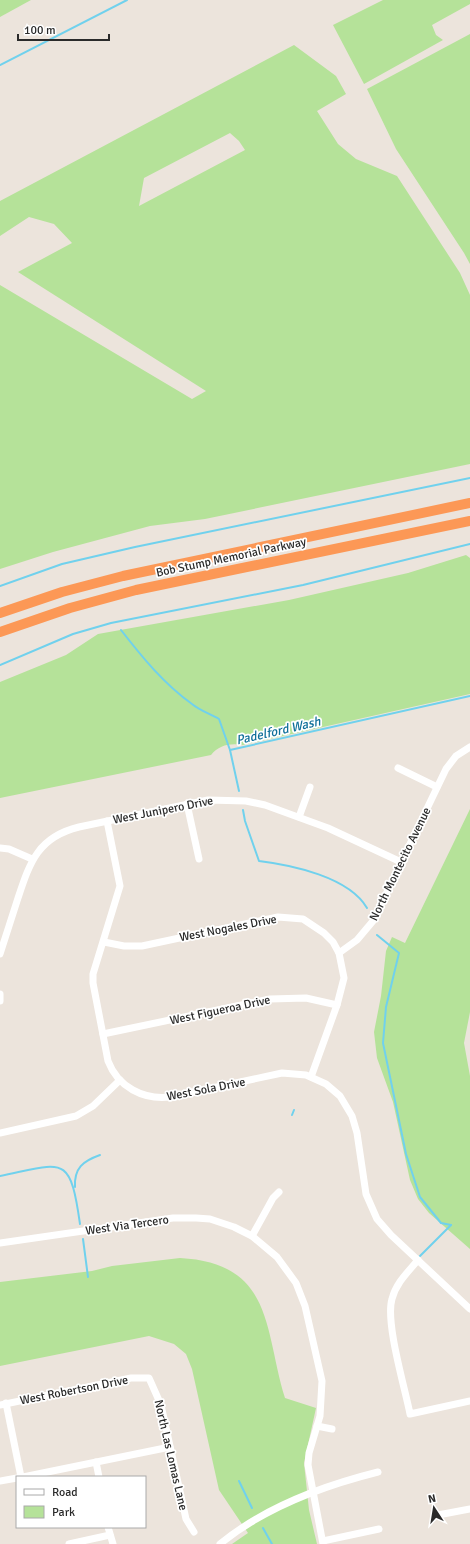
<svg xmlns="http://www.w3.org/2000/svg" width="470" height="1544" font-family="Signika,sans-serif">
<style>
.green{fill:#b5e299;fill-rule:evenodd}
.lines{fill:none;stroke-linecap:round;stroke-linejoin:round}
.stream{stroke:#70d1ed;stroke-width:2}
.minor{stroke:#fff;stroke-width:7}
.highway{stroke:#fc9856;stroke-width:10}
.labels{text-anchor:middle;stroke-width:3.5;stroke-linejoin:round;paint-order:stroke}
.street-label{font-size:12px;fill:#2a2a2a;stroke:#fff}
.water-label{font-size:13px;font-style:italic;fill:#0f6f99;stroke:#fff}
</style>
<rect width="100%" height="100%" fill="#ece4dc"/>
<g class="green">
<polygon points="0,0 31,0 0,17"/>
<polygon points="383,0 470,0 470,4 432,25 436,35 443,40 364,84 333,25"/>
<polygon points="470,34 470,264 464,253 396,149 367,89"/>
<path d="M294,45L336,76L346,94L317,111L338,144L356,159L397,176L460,273L470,295V464L205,519L150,526L53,552L0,569V285L192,399L206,391L18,272L72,243L54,224L29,217L0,236V201ZM230,133L239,141L245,150L139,206L144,178Z"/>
<path d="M466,555L470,558V694L243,745C230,743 219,745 211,755L0,798V682L66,655L98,634L289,600L408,573Z"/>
<polygon points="470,809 470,1012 464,1043 470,1076 470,1249 429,1213 418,1199 410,1180 393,1102 377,1058 374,1032 381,996 386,951 392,937 405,943"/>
<path d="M180,1258C274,1263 264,1330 285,1398L316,1408L304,1463L309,1510L317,1544H232L248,1533L219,1490L192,1369L186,1354L174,1344L149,1336L0,1366V1282L92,1271L112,1266Z"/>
</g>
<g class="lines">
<g class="stream">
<polyline points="0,65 127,0"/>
<polyline points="0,586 62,564 135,547 470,478"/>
<path d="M121,630C142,657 164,684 192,704C199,710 210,714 219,719L230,750L239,791"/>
<polyline points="0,665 73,634 111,623 303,585 470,544"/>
<polyline points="230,750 470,696"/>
<path d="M243,810L245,821L259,861C292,865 349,877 367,908"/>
<polyline points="377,935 399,953 386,1007 383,1043 406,1154 420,1197 441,1223 451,1225"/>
<polyline points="292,1115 294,1110"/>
<path d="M0,1176C64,1163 70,1153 80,1224"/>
<path d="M75,1187C74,1168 83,1161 100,1155"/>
<polyline points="83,1239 88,1277"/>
<polyline points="420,1256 451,1225"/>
<polyline points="239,1481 252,1508"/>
<polyline points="263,1528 272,1544"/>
</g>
<g class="minor">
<polyline points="398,768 437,787"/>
<polyline points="187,804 199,859"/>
<polyline points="299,817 310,787"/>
<path d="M107,821L120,886L93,974V983L108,1061C118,1087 143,1100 170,1097L282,1073L306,1075L326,1084L340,1096L352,1116L357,1133L366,1194L377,1219L391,1235L470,1309"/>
<polyline points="0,848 9,849 32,859"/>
<polyline points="104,942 124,946 142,946 278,917 303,919 324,933 333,942 339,953 344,978 337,1005 311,1077"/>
<polyline points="339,953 357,940 373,921 446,769 456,756 470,747"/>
<path d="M0,954C6,935 12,917 18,898C30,862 38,837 79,827L208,800L246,801L265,805L328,828L401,862"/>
<polyline points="0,994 0,1001"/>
<polyline points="103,1034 270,999 306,998 337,1005"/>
<polyline points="0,1133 76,1116 93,1106 120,1080"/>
<polyline points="252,1236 273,1198 279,1192"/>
<polyline points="0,1243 173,1218 196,1218 210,1219 234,1227 252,1236 277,1257 296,1283 305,1306 322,1381 320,1416 309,1453 308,1465 323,1544"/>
<path d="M418,1260C408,1272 396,1283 392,1299C385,1322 405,1388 410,1414L470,1401"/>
<polyline points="6,1403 21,1477"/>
<polyline points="0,1405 131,1378 149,1378 161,1405 186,1519 194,1532"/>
<polyline points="317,1426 332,1429"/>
<polyline points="96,1462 99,1477"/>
<polyline points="23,1477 170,1447"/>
<polyline points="0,1481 17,1478"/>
<polyline points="438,1515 470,1509"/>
<polyline points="108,1527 113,1544"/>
<polyline points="323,1541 379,1529"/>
<polyline points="69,1544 110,1535"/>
<path d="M220,1544C265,1507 322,1486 378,1472"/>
</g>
<g class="highway">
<polyline points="0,613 62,592 123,576 470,503"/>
<polyline points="0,632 70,608 136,590 470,521"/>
</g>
</g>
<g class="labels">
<g class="street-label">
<text transform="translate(231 557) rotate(-12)" y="4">Bob Stump Memorial Parkway</text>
<text transform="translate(163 810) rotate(-11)" y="4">West Junipero Drive</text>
<text transform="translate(400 864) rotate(-64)" y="4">North Montecito Avenue</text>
<text transform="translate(228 928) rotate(-11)" y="4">West Nogales Drive</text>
<text transform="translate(220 1010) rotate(-12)" y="4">West Figueroa Drive</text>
<text transform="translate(206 1089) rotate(-11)" y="4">West Sola Drive</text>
<text transform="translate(127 1225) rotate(-8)" y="4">West Via Tercero</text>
<text transform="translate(74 1390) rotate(-11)" y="4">West Robertson Drive</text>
<text transform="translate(171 1455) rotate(77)" y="4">North Las Lomas Lane</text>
</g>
<g class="water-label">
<text transform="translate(278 730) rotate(-13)" y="5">Padelford Wash</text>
</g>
</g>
<rect x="16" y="1476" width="130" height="52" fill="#ffffff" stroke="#aaaaaa"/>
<rect x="24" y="1489" width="20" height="6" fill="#ffffff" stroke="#aaaaaa"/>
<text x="52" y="1496" font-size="12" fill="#2a2a2a">Road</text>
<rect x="24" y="1506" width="20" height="12" fill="#b5e299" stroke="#aaaaaa"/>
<text x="52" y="1516" font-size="12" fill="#2a2a2a">Park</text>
<g transform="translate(434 1508) rotate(348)" stroke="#ffffff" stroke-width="3" paint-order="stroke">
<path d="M0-3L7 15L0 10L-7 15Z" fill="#2a2a2a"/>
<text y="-6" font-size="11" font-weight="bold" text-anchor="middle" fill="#2a2a2a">N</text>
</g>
<path d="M18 34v6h91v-6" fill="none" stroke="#2a2a2a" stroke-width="2"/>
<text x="24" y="34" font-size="12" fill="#2a2a2a" stroke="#ffffff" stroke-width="3" paint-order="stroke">100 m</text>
</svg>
